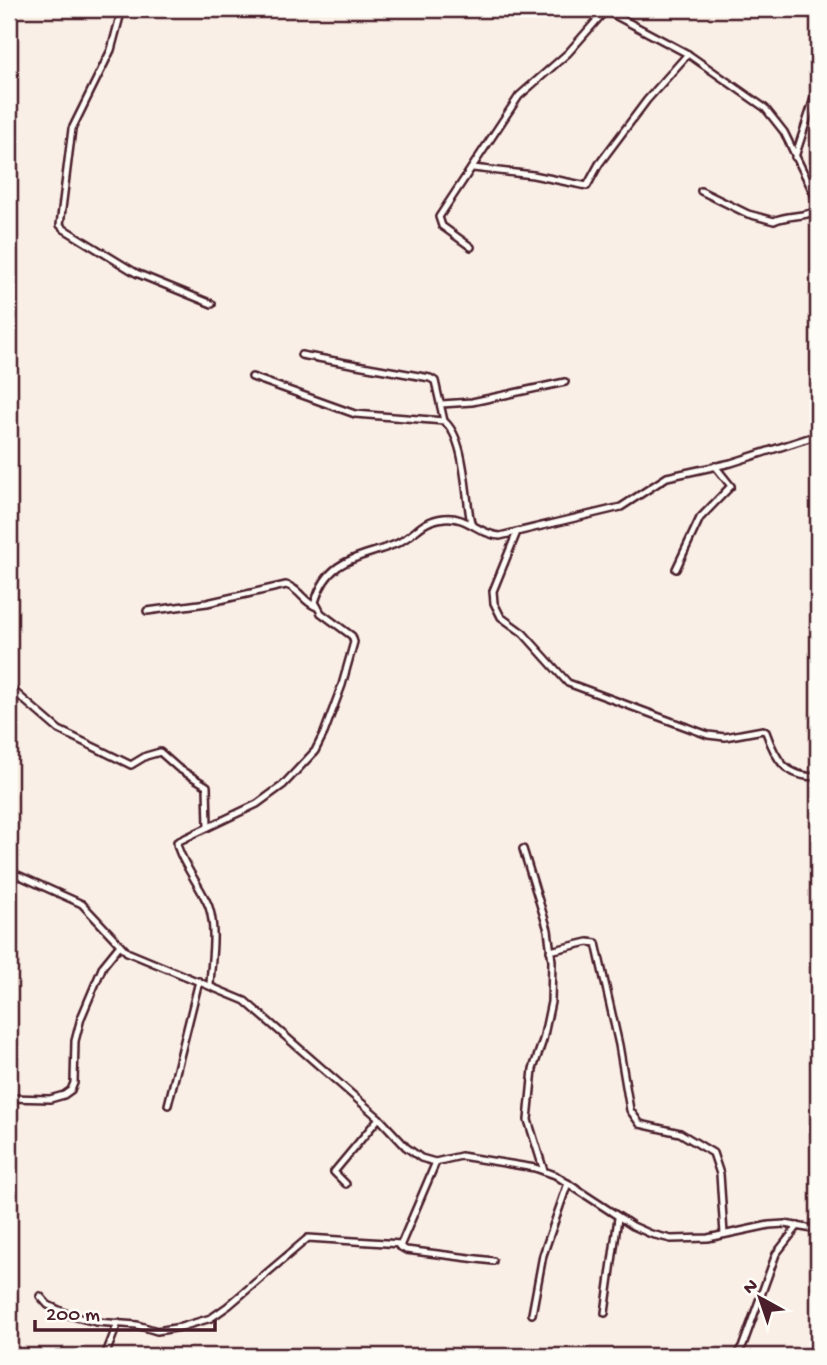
<svg xmlns="http://www.w3.org/2000/svg" width="827" height="1365" font-family="'Gochi Hand',sans-serif">
<style>
.lines{fill:none;stroke-linecap:round;stroke-linejoin:round}
.street-casing{stroke:#4a1f2b;stroke-width:10}
.street{stroke:#fdfcf7;stroke-width:5}
</style>
<rect width="100%" height="100%" fill="#faefe6"/>
<filter id="ink" filterUnits="userSpaceOnUse"><feTurbulence type="fractalNoise" baseFrequency=".0143" numOctaves="2"/><feDisplacementMap in="SourceGraphic" scale="14" xChannelSelector="R" yChannelSelector="G"/><feConvolveMatrix kernelMatrix="1 2 1 2 8 2 1 2 1" color-interpolation-filters="sRGB"/></filter>
<g filter="url(#ink)">
<g class="lines">
<defs>
<g id="street">
<polyline points="122,9 111,50 72,129 60,225 64,229 136,273 212,304"/>
<polyline points="605,10 688,54 765,108 784,132 818,202"/>
<polyline points="795,157 818,86"/>
<polyline points="473,168 533,175 587,186 599,164 647,100 688,54"/>
<path d="M701,191L748,214L774,221C788,214 805,218 818,210"/>
<polyline points="471,247 442,226 439,217 519,96 568,53 605,11"/>
<polyline points="301,355 430,378 435,381 444,421"/>
<path d="M252,377L355,414L444,421C466,439 465,496 471,523"/>
<polyline points="441,404 472,402 565,382"/>
<path d="M517,532L493,591L494,603L501,617L523,633L568,683L708,735L725,737L763,730L766,732C776,760 785,777 818,777"/>
<polyline points="676,569 700,518 731,486 715,466"/>
<path d="M147,611L207,603L286,585C299,588 304,603 317,607"/>
<polyline points="9,687 59,730 131,765 146,756 160,752 178,768 207,786 208,827"/>
<polyline points="523,849 548,930 552,961 551,1002 543,1040 533,1069 528,1120 544,1171"/>
<polyline points="9,871 82,904 127,952 245,1001 379,1118 406,1147 421,1158 435,1162 461,1156 535,1168 555,1175 633,1226 651,1234 671,1239 708,1238 769,1225 785,1224 818,1230"/>
<polyline points="550,951 588,942 596,943 619,1045 630,1110 640,1124 680,1133 713,1153 720,1174 724,1234"/>
<path d="M210,985C211,961 217,931 209,907C203,890 177,856 177,842L257,804L283,785L315,751L324,733L342,685L354,642L352,636L321,613L315,602C329,555 362,559 398,543C418,533 420,521 444,518C466,515 480,535 500,536L621,507L667,477L731,463L818,435"/>
<polyline points="9,1098 50,1099 64,1095 71,1090 74,1083 75,1041 81,1018 103,966 120,945"/>
<polyline points="168,1105 199,981"/>
<polyline points="346,1184 334,1172 379,1118"/>
<polyline points="399,1246 406,1250 493,1261"/>
<polyline points="40,1296 48,1305 72,1316 96,1322 137,1325 157,1331 181,1327 211,1318 228,1306 308,1238 401,1244 436,1162"/>
<polyline points="605,1313 618,1218"/>
<polyline points="532,1314 543,1255 568,1183"/>
<polyline points="105,1356 118,1323"/>
<polyline points="736,1356 743,1345 776,1254 798,1226"/>
</g>
</defs>
<use href="#street" class="street-casing"/>
<use href="#street" class="street"/>
</g>
</g>
<rect width="827" height="1365" fill="none" stroke="#fdfcf7" stroke-width="35"/>
<rect x="18" y="18" width="792" height="1330" fill="none" stroke="#4a1f2b" stroke-width="2.5" filter="url(#ink)"/>
<g transform="translate(760 1298) rotate(320)" stroke="#fdfcf7" stroke-width="5" paint-order="stroke">
<path d="M0-5L12 26L0 18L-12 26Z" fill="#4a1f2b"/>
<text y="-10" font-size="19" font-weight="bold" text-anchor="middle" fill="#4a1f2b">N</text>
</g>
<path d="M35 1320v10h180v-10" fill="none" stroke="#4a1f2b" stroke-width="3.5"/>
<text x="46" y="1320" font-size="21" fill="#4a1f2b" stroke="#fdfcf7" stroke-width="5" paint-order="stroke">200 m</text>
</svg>
